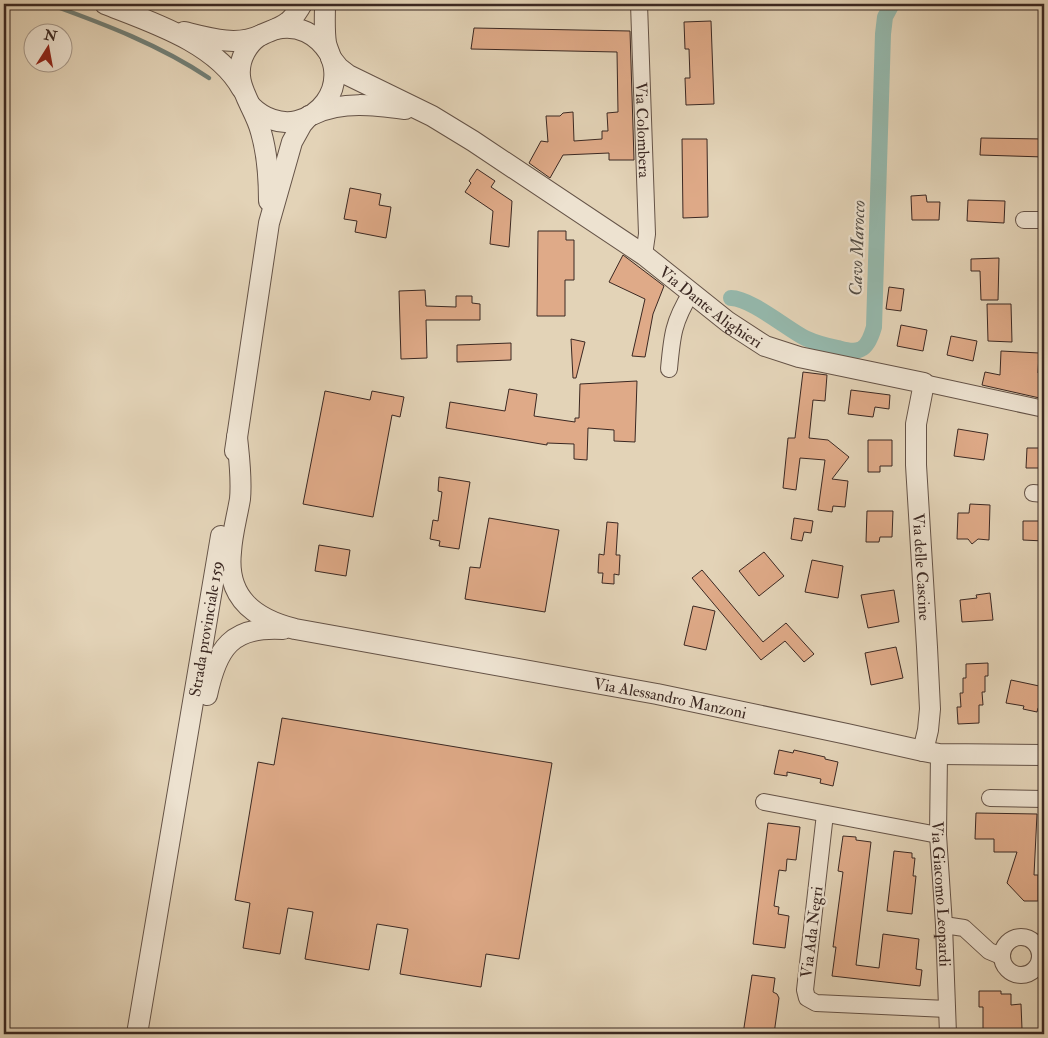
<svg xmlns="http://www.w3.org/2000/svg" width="1048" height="1038" font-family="'IM FELL Double Pica',serif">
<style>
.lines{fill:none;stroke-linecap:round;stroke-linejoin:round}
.stream{stroke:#717e75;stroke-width:4.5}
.canal{stroke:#95b8ac;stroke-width:16}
.building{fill:#dfaa88;stroke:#3b2822}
.minor-casing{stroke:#655347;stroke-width:18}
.tertiary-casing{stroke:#655347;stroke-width:22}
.minor{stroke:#ede2d0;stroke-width:16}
.tertiary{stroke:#ede2d0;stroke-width:20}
.labels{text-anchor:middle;stroke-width:4.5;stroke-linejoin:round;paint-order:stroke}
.street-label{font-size:16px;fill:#3b2822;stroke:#ede2d0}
.water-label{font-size:18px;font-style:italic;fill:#524c44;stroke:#ede2d0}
</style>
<rect width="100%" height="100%" fill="#e3d3b7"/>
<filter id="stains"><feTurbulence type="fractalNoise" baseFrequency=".004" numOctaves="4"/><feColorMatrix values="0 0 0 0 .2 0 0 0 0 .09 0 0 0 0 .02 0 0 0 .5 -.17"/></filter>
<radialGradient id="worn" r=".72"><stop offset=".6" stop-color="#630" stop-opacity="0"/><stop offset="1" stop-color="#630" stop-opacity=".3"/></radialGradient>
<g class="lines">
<path class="stream" d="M49,4C104,24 160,45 209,78"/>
<path class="canal" d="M731,298C750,298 786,328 805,338C816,343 827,346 838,348C845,350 854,353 861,349C868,346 872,334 874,327L883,34L885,17L892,4"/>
</g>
<g class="building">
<polygon points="711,21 714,104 686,105 685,78 690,78 689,49 685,49 684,22"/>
<polygon points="474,28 630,31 634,160 609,160 609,153 563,155 550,178 529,163 541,141 548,142 546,116 560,116 563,113 573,112 574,141 602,139 602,131 608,131 607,113 618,112 617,52 471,49"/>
<polygon points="981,138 1044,139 1044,157 980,155"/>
<polygon points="682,139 707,139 708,217 683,218"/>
<polygon points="477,169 495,181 491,187 512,201 509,247 490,244 493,211 465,192 471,183 469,181"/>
<polygon points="350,188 381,194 379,205 391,207 386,238 355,232 357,221 344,219"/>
<polygon points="926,195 927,202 940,202 939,220 912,220 911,196"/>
<polygon points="968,200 1005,201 1004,223 967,221"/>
<polygon points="538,231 566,231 566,240 574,240 574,280 565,280 565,316 537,316"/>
<polygon points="623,255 664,286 653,314 645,357 632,356 645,299 609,282"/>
<polygon points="999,258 998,300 981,300 980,271 971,271 971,259"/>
<polygon points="889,287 904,289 901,311 886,309"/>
<polygon points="425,290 426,306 456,307 456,296 472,296 472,303 480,304 480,320 426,320 427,358 401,359 399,291"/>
<polygon points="987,304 1011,304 1012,342 988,341"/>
<polygon points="901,325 927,330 923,351 897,346"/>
<polygon points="951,336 977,341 973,361 947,355"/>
<polygon points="571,339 585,342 576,378 573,378"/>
<polygon points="511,343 511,360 457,362 457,345"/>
<polygon points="1001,351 1039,353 1038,373 1044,373 1044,399 982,385 985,372 1000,375"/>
<polygon points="803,372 827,375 825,401 813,400 809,438 828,440 849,457 832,479 848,481 845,507 833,506 832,512 818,510 825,460 800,458 796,490 783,488 788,438 795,438"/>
<polygon points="637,381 635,442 614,441 614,430 588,428 587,460 574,459 574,444 547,443 547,445 446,428 450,402 505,411 509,389 537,394 534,416 575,422 575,418 579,418 580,384"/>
<polygon points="851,390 890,395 889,409 875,407 873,417 848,414"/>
<polygon points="325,391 370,400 372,391 404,397 400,417 392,415 373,517 303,504"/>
<polygon points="958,429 988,434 984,460 954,456"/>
<polygon points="868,440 892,440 892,466 880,466 880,472 868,472"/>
<polygon points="1027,448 1044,448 1044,468 1026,468"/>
<polygon points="439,477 470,482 459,549 439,546 440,541 430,539 433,520 438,521 442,492 438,491"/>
<polygon points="970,504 990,505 989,540 978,539 972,544 968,539 957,539 958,513 969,513"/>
<polygon points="867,511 893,511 892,537 880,537 879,542 866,542"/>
<polygon points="489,518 559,530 545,612 465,599 470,567 480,568"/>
<polygon points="794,518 813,521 811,533 804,532 802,541 791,539"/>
<polygon points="1023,521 1044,521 1044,541 1023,540"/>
<polygon points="607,522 618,523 616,555 620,555 619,575 614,574 614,584 602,583 603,573 598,573 599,554 604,555"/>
<polygon points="319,545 350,550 346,576 315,571"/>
<polygon points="764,552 784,576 759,596 739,571"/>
<polygon points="812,560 843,566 838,598 805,592"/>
<polygon points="702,570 763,642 786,623 814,654 804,662 785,641 761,660 692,578"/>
<polygon points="894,590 899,622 868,628 861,595"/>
<polygon points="990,593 993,620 962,622 960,600 977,598 976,595"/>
<polygon points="693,606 715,611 706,650 684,645"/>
<polygon points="896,647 903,678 871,685 865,653"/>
<polygon points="988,663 988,676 985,676 985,692 982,692 983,705 979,705 979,723 958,724 957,707 961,707 960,693 963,693 963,678 966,678 966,664"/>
<polygon points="1011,680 1044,687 1044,709 1038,708 1037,712 1023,709 1024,706 1006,703"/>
<polygon points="282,718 552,763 519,959 486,954 481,987 400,974 408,929 377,924 369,970 305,959 313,912 288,908 280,954 243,948 250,903 235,900 258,762 274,765"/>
<polygon points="779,750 793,753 794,750 825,757 825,759 838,762 833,786 820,783 821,779 787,772 787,776 774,774"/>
<polygon points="976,813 1037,814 1034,875 1038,875 1038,901 1024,901 1007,883 1017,852 994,852 994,839 975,839"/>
<polygon points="768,823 800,827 796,860 787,859 786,871 779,870 774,906 779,907 778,914 789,916 785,948 753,944"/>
<polygon points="843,836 856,837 856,840 871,842 856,965 879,968 883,934 919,939 916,969 922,970 920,986 832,976 836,947 833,947 843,872 838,871"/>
<polygon points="894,851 912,853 912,858 915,858 913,876 916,876 912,914 887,911"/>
<polygon points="752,975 775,978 773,992 777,994 779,998 774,1034 743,1034"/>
<polygon points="979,991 1001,991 1001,994 1011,994 1011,1005 1021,1004 1022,1029 983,1031 983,1007 979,1007"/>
</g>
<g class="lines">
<defs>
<g id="minor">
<path id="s1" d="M639,4L647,234L644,255"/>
<polyline points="1024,220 1044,220"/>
<path d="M669,369C672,336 673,322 691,293"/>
<polyline points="924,383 1044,409"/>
<polyline points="1033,493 1044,494"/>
<path id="s2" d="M939,754L938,835L944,925L948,1034"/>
<polyline points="990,798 1044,799"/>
<polyline points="764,802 938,835"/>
<polyline points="825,814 805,990 807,998 816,1003 947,1009"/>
<polyline points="944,925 964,928 989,951 1001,956"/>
<circle cx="1021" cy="956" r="19"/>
</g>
<g id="tertiary">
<path d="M105,4C151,22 217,43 242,89"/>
<path d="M276,29C298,24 317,34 329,53"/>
<path d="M184,32C208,38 237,47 261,35"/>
<path id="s3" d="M331,58L339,68L348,75L432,116L473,141L644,255L728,322L765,346L799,357L924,383L916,424V465L927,647L930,709L928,730L923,751"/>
<path d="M251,106C263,118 280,125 297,121C321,115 337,93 334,69C333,59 328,52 326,43C324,30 325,17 325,4"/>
<path d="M314,114C343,101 374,105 405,109"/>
<path d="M269,201C269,178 267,153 261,132C254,104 229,82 245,52C258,29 271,35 288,22C294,18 298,10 302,4"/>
<path id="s4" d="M237,437C239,457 242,478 240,499C237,517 232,534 231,552C226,598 255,619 295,629L657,694L847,734L923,751L939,754L1044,755"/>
<polyline points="235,451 269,223 292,142 302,124 309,116"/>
<path d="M207,695C217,648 231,626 283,629"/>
<path id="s5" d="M137,1034L221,536"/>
</g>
</defs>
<use href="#minor" class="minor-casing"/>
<use href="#tertiary" class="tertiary-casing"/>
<use href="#minor" class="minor"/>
<use href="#tertiary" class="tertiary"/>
</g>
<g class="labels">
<g class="street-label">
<text dy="6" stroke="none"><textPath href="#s1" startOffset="126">Via Colombera</textPath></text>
<text dy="6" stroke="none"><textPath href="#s3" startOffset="456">Via Dante Alighieri</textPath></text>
<text dy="6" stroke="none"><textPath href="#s3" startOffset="871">Via delle Cascine</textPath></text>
<text dy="6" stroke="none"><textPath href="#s5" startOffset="411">Strada provinciale 159</textPath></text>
<text dy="6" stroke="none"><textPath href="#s4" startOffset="609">Via Alessandro Manzoni</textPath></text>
<text dy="6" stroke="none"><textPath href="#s2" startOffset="140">Via Giacomo Leopardi</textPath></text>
<text transform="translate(811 932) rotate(-83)" y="6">Via Ada Negri</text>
</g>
<g class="water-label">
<text transform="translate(857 248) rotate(-88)" y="6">Cavo Marocco</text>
</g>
</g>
<rect width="1048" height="1038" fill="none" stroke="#e3d3b7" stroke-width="20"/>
<rect x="5" y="5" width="1038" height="1028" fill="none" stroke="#3b2822" stroke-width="2.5"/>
<rect x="10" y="10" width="1028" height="1018" fill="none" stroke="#3b2822"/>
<g transform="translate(48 48) rotate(11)"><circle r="24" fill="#ede2d0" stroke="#a6988a"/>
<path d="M0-4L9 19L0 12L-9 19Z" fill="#8f2418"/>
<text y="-8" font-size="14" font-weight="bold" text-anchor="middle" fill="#3b2822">N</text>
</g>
<rect width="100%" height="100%" filter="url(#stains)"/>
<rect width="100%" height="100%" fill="url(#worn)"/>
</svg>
